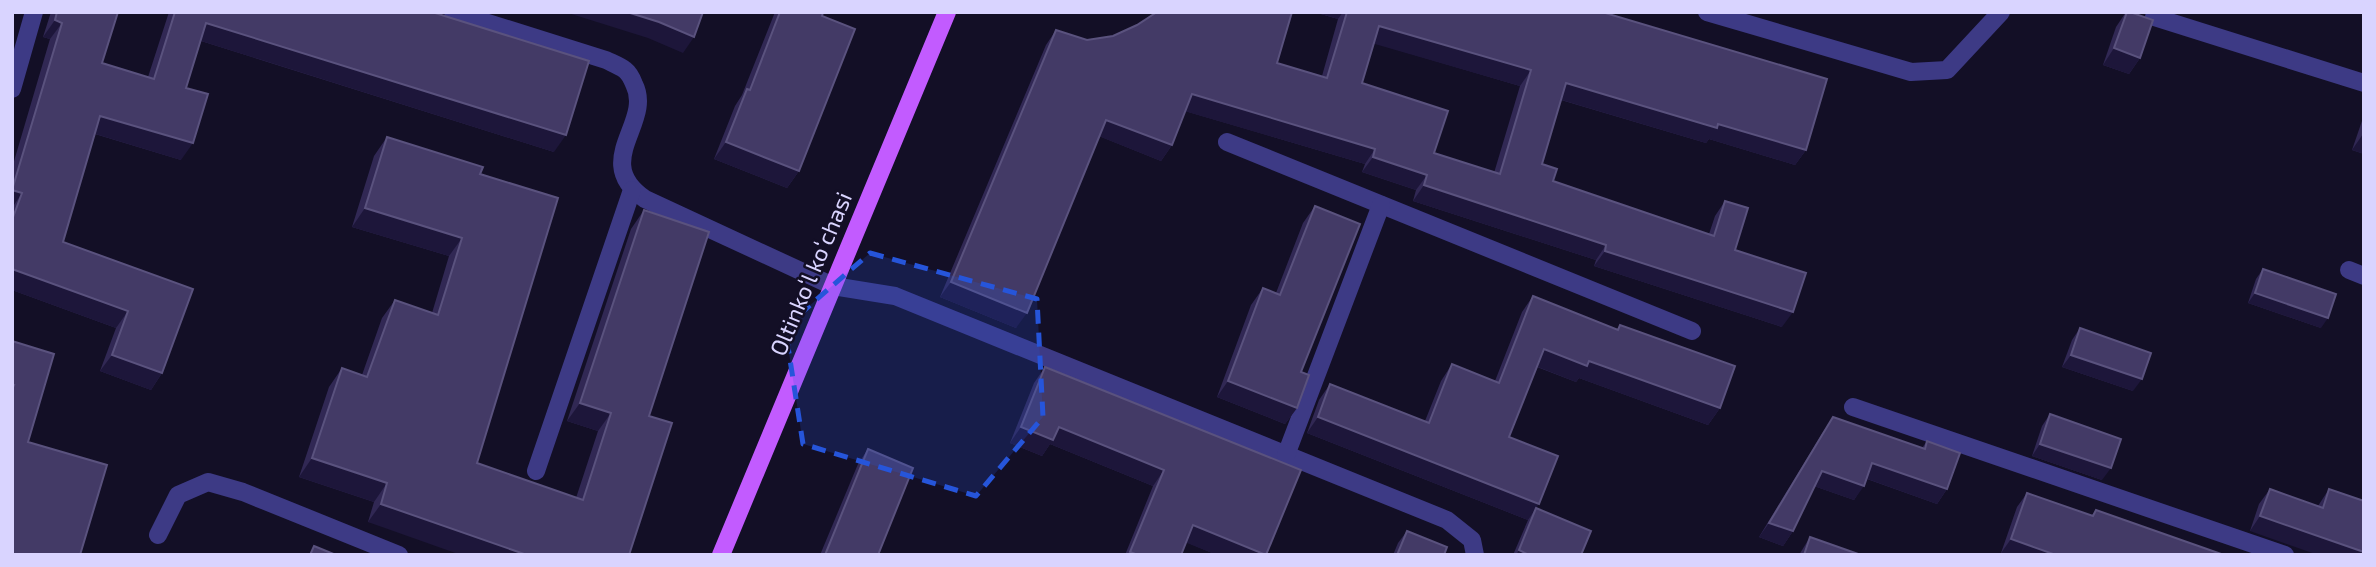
<svg xmlns="http://www.w3.org/2000/svg" width="2376" height="567" font-family="'Exo 2',sans-serif">
<style>
.lines{fill:none;stroke-linecap:round;stroke-linejoin:round}
.minor{stroke:#3d3a85;stroke-width:18}
.major{stroke:#c25bff;stroke-width:18}
.wall{fill:#312854;fill-rule:evenodd}
.shaded-wall{fill:#1d163a}
.building{fill:#433a66;stroke:#5a527e;stroke-width:2;fill-rule:evenodd}
.marked{fill:#2655da;fill-opacity:0.2;stroke:#2655da;stroke-width:5;stroke-dasharray:14 9;stroke-linejoin:round}
.labels{text-anchor:middle;stroke-width:5;stroke-linejoin:round;paint-order:stroke}
.street-label{font-size:23px;fill:#d9d4ff;stroke:#130f26}
</style>
<rect width="100%" height="100%" fill="#130f26"/>
<g class="lines">
<g class="minor">
<path d="M453,12L606,60C612,63 620,66 625,70C629,73 632,79 634,84C654,123 590,161 645,199L833,286L895,296L1447,520L1472,540L1475,555"/>
<polyline points="1707,12 1911,72 1947,70 2001,12"/>
<polyline points="2156,12 2154,17 2364,83"/>
<polyline points="12,89 34,12"/>
<polyline points="1227,142 1692,331"/>
<polyline points="2349,270 2364,276"/>
<polyline points="1853,407 2285,555"/>
<polyline points="1286,455 1381,205"/>
<polyline points="536,471 632,190"/>
<polyline points="158,535 178,495 208,482 243,492 399,555"/>
</g>
<polyline class="major" points="721,555 947,12"/>
</g>
<g class="wall">
<polygon points="51,12 118,12 102,63 148,77 169,12 432,12 554,152 201,41 186,88 181,160 95,134 63,242 193,289 162,373 151,390 100,371 116,328 12,290 12,168 50,39 43,37"/>
<polygon points="775,12 823,12 799,171 787,188 714,159 735,106 742,95"/>
<path d="M1156,12H1292L1277,63L1322,76L1338,19L1314,12H1602L1806,150L1795,165L1709,139L1706,143L1561,100L1542,164L1553,181L1709,234L1715,216L1725,201L1735,250L1782,327L1594,266L1596,260L1413,201L1416,190L1362,172L1365,164L1185,111L1172,145L1161,161L1099,136L1016,328L940,297L1046,45L1056,30L1087,40L1113,36L1137,25ZM1374,43L1520,86L1494,173L1434,153L1362,83Z"/>
<polygon points="2126,12 2140,58 2129,74 2103,65 2116,27"/>
<polygon points="2364,115 2364,154 2352,150"/>
<polygon points="387,137 480,174 477,463 576,498 598,431 567,421 631,229 644,210 649,416 629,555 368,522 374,502 299,477 329,387 342,368 362,375 382,318 395,300 432,313 449,256 352,227 374,156"/>
<polygon points="1315,206 1301,372 1297,408 1285,424 1217,397 1251,305 1263,288 1276,293 1303,223"/>
<polygon points="2263,269 2321,328 2248,303 2256,279"/>
<polygon points="1533,296 1617,329 1620,325 1720,408 1708,425 1579,378 1576,382 1537,367 1509,437 1536,508 1581,555 1513,555 1528,520 1307,433 1319,400 1330,384 1425,421 1441,381 1452,364 1495,381 1522,312"/>
<polygon points="2080,328 2133,391 2062,367 2072,340"/>
<polygon points="1045,367 1266,555 1217,555 1186,542 1181,555 1125,555 1153,486 1050,444 1042,456 1010,443 1034,383"/>
<polygon points="2050,414 2102,480 2032,456 2042,426"/>
<polygon points="1833,417 1922,448 1927,441 1947,489 1937,504 1867,479 1854,500 1814,486 1793,531 1783,546 1759,537 1823,432"/>
<polygon points="868,449 878,555 820,555 858,464"/>
<polygon points="2270,489 2318,506 2329,489 2364,501 2250,531 2259,504"/>
<polygon points="2027,493 2091,516 2096,510 2224,555 2006,555 2001,553 2017,507"/>
<polygon points="1407,531 1444,555 1393,555 1398,543"/>
<polygon points="1810,537 1861,555 1799,555"/>
</g>
<g class="shaded-wall">
<polygon points="565,12 627,12 659,22 694,37 683,53 648,38"/>
<polygon points="1314,12 1343,12 1338,19"/>
<polygon points="55,20 62,23 50,39 43,37"/>
<polygon points="206,23 566,135 554,152 195,39"/>
<polygon points="1379,26 1531,70 1520,86 1368,42"/>
<polygon points="2114,48 2140,58 2129,74 2103,65"/>
<polygon points="1566,83 1718,124 1806,150 1795,165 1709,139 1706,143 1555,98"/>
<polygon points="1192,94 1375,149 1365,164 1181,110"/>
<polygon points="100,116 193,143 181,160 89,132"/>
<polygon points="1106,120 1172,145 1161,161 1096,135"/>
<polygon points="2363,134 2364,134 2364,154 2352,150"/>
<polygon points="726,142 799,171 787,188 714,159"/>
<polygon points="1373,157 1427,175 1416,190 1362,172"/>
<polygon points="1424,185 1606,245 1596,260 1413,201"/>
<polygon points="12,190 22,193 12,208"/>
<polygon points="365,208 462,238 449,256 352,227"/>
<polygon points="1605,251 1793,312 1782,327 1594,266"/>
<polygon points="12,269 128,311 116,328 12,290"/>
<polygon points="951,282 1027,313 1016,328 940,297"/>
<polygon points="2255,293 2328,318 2321,328 2248,303"/>
<polygon points="1544,349 1589,361 1720,408 1708,425 1579,378 1576,382 1533,365"/>
<polygon points="112,355 162,373 151,390 100,371"/>
<polygon points="2071,355 2142,379 2133,391 2062,367"/>
<polygon points="1228,381 1297,408 1285,424 1217,397"/>
<polygon points="580,403 611,413 598,431 567,421"/>
<polygon points="1318,417 1539,504 1528,520 1307,433"/>
<polygon points="1021,427 1059,427 1164,470 1153,486 1050,444 1042,456 1010,443"/>
<polygon points="2040,444 2111,468 2102,480 2032,456"/>
<polygon points="312,458 387,483 374,502 299,477"/>
<polygon points="1872,463 1947,489 1937,504 1862,477"/>
<polygon points="1822,471 1864,486 1854,500 1811,485"/>
<polygon points="381,504 527,555 461,555 368,522"/>
<polygon points="2260,516 2364,552 2364,555 2318,555 2250,531"/>
<polygon points="1769,523 1793,531 1783,546 1759,537"/>
<polygon points="1193,525 1266,555 1217,555 1182,541"/>
<polygon points="2011,539 2056,555 2006,555 2001,553"/>
<polygon points="1519,550 1529,555 1516,555"/>
</g>
<g class="building">
<polygon points="57,12 118,12 102,63 154,79 175,12 432,12 589,61 566,135 206,23 186,88 208,94 193,143 100,116 63,242 193,289 162,373 112,355 128,311 12,269 12,220 22,193 12,190 62,23 55,20"/>
<polygon points="627,12 703,12 694,37 659,22"/>
<polygon points="780,12 823,12 822,16 855,29 799,171 726,142 747,89 750,90"/>
<path d="M1157,12H1292L1277,63L1327,78L1347,12H1602L1827,79L1806,150L1718,124L1717,128L1566,83L1542,164L1557,169L1553,181L1714,236L1725,201L1748,208L1735,250L1806,273L1793,312L1605,251L1606,245L1424,185L1427,175L1373,157L1375,149L1192,94L1172,145L1106,120L1027,313L951,282L1056,30L1087,40L1113,36L1137,25ZM1379,26L1531,70L1500,174L1434,153L1448,111L1362,83Z"/>
<polygon points="2127,12 2130,12 2153,20 2140,58 2114,48"/>
<polygon points="387,137 483,167 480,174 558,198 477,463 583,500 611,413 580,403 644,210 709,232 649,416 672,423 629,555 527,555 381,504 387,483 312,458 342,368 367,377 395,300 438,315 462,238 365,208"/>
<polygon points="1315,206 1360,224 1301,372 1309,375 1297,408 1228,381 1263,288 1280,295"/>
<polygon points="2263,269 2336,294 2328,318 2255,293"/>
<polygon points="1533,296 1618,330 1620,325 1735,366 1720,408 1589,361 1587,366 1544,349 1509,437 1558,456 1539,504 1318,417 1330,384 1429,423 1452,364 1499,383"/>
<polygon points="2080,328 2151,353 2142,379 2071,355"/>
<polygon points="12,341 54,354 28,442 107,465 80,555 12,555 12,390 14,385 12,385"/>
<polygon points="1045,367 1301,470 1266,555 1193,525 1181,555 1138,555 1130,552 1164,470 1059,427 1053,440 1021,427"/>
<polygon points="2050,414 2121,439 2111,468 2040,444"/>
<polygon points="1833,417 1925,449 1927,441 1960,453 1947,489 1872,463 1864,486 1822,471 1793,531 1769,523"/>
<polygon points="868,449 913,468 878,555 825,555"/>
<polygon points="2270,489 2323,508 2329,489 2364,501 2364,552 2260,516"/>
<polygon points="2027,493 2093,516 2096,510 2224,555 2056,555 2011,539"/>
<polygon points="1536,508 1591,531 1581,555 1529,555 1519,550"/>
<polygon points="1407,531 1447,547 1444,555 1397,555"/>
<polygon points="1810,537 1861,555 1804,555"/>
<polygon points="314,546 336,555 310,555"/>
</g>
<path class="marked" d="M870,253L1037,299L1043,417L976,496L803,444L785,327Z"/>
<g class="labels">
<g class="street-label">
<text transform="translate(811 274) rotate(-67)" y="8">Oltinkoʻl koʻchasi</text>
</g>
</g>
<rect width="2376" height="567" fill="none" stroke="#d9d4ff" stroke-width="28"/>
</svg>
